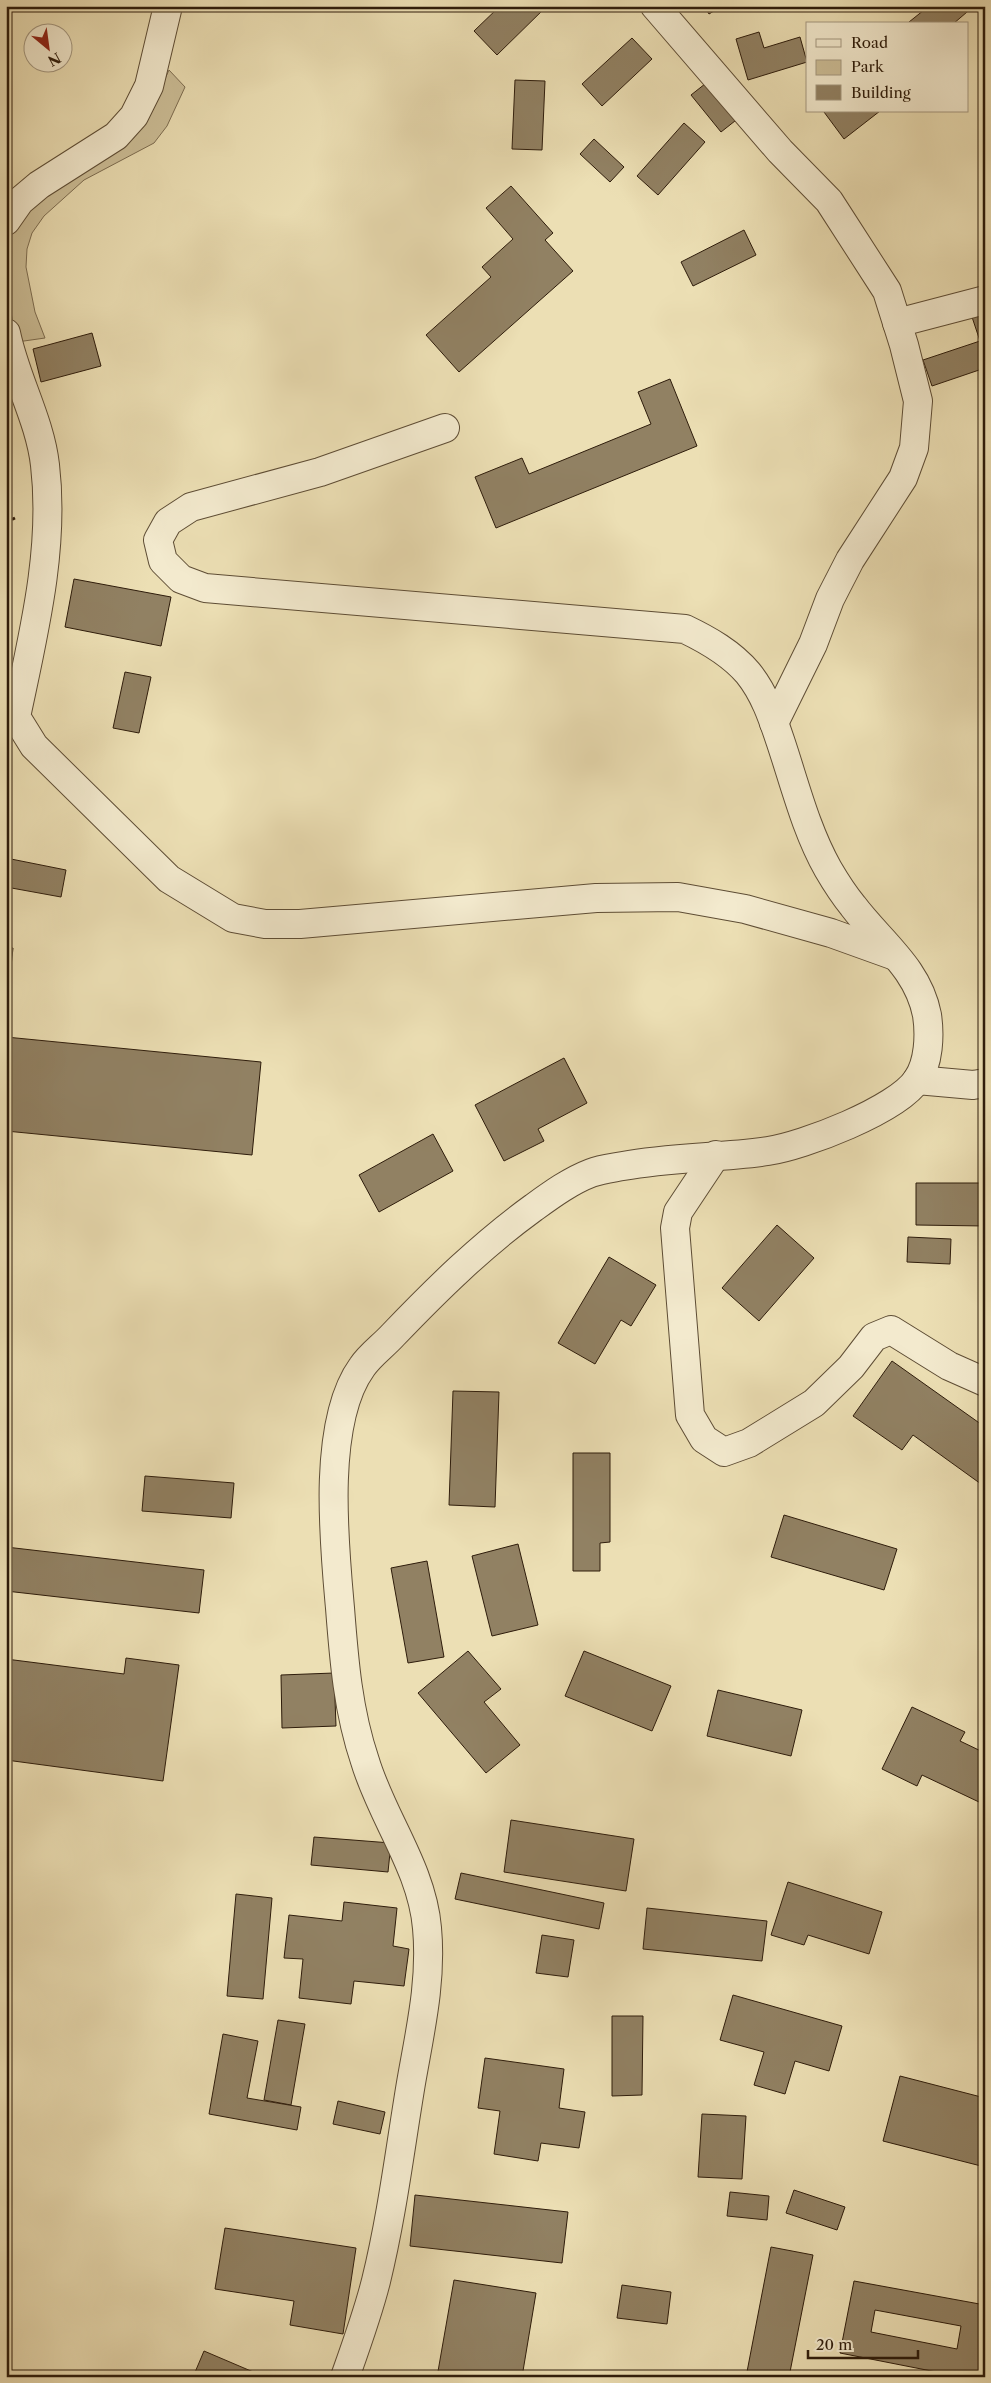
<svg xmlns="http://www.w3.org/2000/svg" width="991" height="2383" font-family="'Libre Caslon Text',serif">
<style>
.green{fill:#ccbe97;stroke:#7d6d51}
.building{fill:#918163;stroke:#2e1c0b;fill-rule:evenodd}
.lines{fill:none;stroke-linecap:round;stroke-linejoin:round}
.minor-casing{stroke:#5e4d35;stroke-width:30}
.path{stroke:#2e1c0b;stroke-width:3;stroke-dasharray:4 2.5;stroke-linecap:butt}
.minor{stroke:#f3eace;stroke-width:28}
</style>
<rect width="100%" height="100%" fill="#ecdfb4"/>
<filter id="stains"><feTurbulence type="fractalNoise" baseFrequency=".004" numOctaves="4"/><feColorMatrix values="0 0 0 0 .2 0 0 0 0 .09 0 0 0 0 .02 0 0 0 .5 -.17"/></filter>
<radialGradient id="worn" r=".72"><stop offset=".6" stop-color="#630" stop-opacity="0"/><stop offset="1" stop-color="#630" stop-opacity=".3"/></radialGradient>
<polygon class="green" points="169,70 185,87 167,126 154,143 84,180 44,216 32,233 27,249 26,267 35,312 45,338 17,342 9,303 6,262 12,233 25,206 160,90"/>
<g class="building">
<polygon points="500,6 547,6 497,55 474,31"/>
<polygon points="704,6 722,6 709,14"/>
<polygon points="929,6 974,6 953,24 910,24 909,22"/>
<polygon points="759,32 764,48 800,37 807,62 748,80 736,39"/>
<polygon points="632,38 652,59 602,106 582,84"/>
<polygon points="515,80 545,81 542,150 512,149"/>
<polygon points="710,80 740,117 721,132 691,95"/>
<polygon points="826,111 880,111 844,139 824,112"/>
<polygon points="684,123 705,142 658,195 637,176"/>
<polygon points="594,139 624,167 610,182 580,154"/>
<polygon points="511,186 553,233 545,240 573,271 459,372 426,335 491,277 482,267 513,239 486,208"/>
<polygon points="744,230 756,255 693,286 681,262"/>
<polygon points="985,313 985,368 932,386 923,360 980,341 972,317"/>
<polygon points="92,333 101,366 41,382 33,349"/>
<polygon points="670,379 697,446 496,528 475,477 522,458 529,474 651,424 638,392"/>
<polygon points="74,579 171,597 161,646 65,627"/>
<polygon points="125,672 151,677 139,733 113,728"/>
<polygon points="6,858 66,870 61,897 6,887"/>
<polygon points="6,948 13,948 10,976 6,975"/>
<polygon points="6,1037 261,1062 252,1155 6,1131"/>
<polygon points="564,1058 587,1103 538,1129 544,1141 504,1161 475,1105"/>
<polygon points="433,1134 453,1171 379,1212 359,1175"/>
<polygon points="916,1183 985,1183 985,1226 916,1225"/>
<polygon points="777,1225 814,1258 759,1321 722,1288"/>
<polygon points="908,1237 951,1239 950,1264 907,1262"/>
<polygon points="609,1257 656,1285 631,1326 621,1320 595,1364 558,1343"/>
<polygon points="892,1361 985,1427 985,1479 981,1484 913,1435 902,1450 853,1416"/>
<polygon points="453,1391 499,1392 495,1507 449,1505"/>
<polygon points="573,1453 610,1453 610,1542 600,1543 600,1571 573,1571"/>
<polygon points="145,1476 234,1483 231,1518 142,1511"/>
<polygon points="784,1515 897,1549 884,1590 771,1557"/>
<polygon points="518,1544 538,1625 492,1636 472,1556"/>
<polygon points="6,1547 204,1570 199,1613 6,1591"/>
<polygon points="427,1561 444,1657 408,1663 391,1568"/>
<polygon points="468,1651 501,1689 484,1702 520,1745 486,1773 418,1693"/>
<polygon points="584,1651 671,1686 652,1731 565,1696"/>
<polygon points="126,1658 179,1665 163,1781 6,1760 6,1659 124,1674"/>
<polygon points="334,1673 336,1726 282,1728 281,1675"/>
<polygon points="718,1690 802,1710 791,1756 707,1736"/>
<polygon points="912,1707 965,1732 960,1741 985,1753 985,1790 979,1802 922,1775 917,1786 882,1769"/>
<polygon points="511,1820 634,1839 626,1891 504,1872"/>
<polygon points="314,1837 391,1843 388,1872 311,1865"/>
<polygon points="461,1873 604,1903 599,1929 455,1899"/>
<polygon points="788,1882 882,1912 869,1954 808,1935 804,1945 771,1935"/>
<polygon points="236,1894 272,1898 263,1999 227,1996"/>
<polygon points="344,1902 397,1908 393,1946 409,1949 404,1986 354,1981 351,2004 299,1998 303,1959 284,1958 289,1915 342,1921"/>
<polygon points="647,1908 767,1921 762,1961 643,1949"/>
<polygon points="542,1935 574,1940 568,1977 536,1973"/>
<polygon points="733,1995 842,2026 829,2071 795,2061 785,2094 754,2085 764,2052 720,2040"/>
<polygon points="612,2016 643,2016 642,2095 612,2096"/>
<polygon points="278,2020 305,2024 291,2105 264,2100"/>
<polygon points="223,2034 258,2041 247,2098 301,2107 297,2130 209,2114"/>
<polygon points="485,2058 564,2069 559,2108 585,2112 579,2148 541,2143 538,2161 494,2154 500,2111 478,2108"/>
<polygon points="900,2076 985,2098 985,2167 883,2141"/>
<polygon points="338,2101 385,2112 380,2134 333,2124"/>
<polygon points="702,2114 746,2116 742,2179 698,2177"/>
<polygon points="794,2190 845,2207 837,2230 786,2213"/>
<polygon points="730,2192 769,2196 767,2220 727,2216"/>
<polygon points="415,2195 568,2212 562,2263 410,2246"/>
<polygon points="225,2228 356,2248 343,2334 290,2325 294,2301 215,2289"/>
<polygon points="771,2247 813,2255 789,2377 746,2377"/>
<polygon points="454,2280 536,2293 522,2377 437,2377"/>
<path d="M854,2281L985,2305V2349L979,2377H962L840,2353ZM875,2310L961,2326L957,2349L871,2332Z"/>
<polygon points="622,2285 671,2292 667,2324 617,2318"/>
<polygon points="204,2351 265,2377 193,2377"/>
</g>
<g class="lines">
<defs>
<g id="minor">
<polyline points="655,6 780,151 829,201 887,291 904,345 918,401 914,448 903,478 850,560 830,599 813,644 774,723"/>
<polyline points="6,221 20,201 39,185 116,136 134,116 149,86 168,6"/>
<polyline points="897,323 985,300"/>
<path d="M6,333C15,378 40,420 45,465C55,549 33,636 16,717L34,746L169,879L233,918L265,924H300L596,898L678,897L745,909L831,933L895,956"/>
<polyline points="917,1080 973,1085 985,1083"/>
<polyline points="716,1155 678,1212 675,1228 690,1415 704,1439 724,1452 749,1443 814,1403 851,1367 874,1337 891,1330 949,1366 985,1382"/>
<path d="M345,2377C356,2346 368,2313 376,2281C392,2216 400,2149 411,2083C420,2031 432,1981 427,1928C422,1868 382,1818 365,1761C348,1711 344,1660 340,1608C334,1542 322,1422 362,1367C370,1355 383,1346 393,1335C437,1289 482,1245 533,1208C551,1195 570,1181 591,1173C601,1169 612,1168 623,1166C671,1157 720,1158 768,1151C803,1146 897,1110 917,1080C929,1063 930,1035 927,1015C918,968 880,942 853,906C844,895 835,881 828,869C806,830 795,785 781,743C773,719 765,694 748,673C731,653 708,640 685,629L205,588L181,579L163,561L158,540L168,522L191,507L320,472L445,428"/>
</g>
</defs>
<use href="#minor" class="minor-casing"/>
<polyline class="path" points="6,522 15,518"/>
<use href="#minor" class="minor"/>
</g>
<rect width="991" height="2383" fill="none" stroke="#ecdfb4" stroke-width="25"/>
<rect x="8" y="8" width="976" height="2368" fill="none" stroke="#2e1c0b" stroke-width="2.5"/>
<rect x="12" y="12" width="966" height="2358" fill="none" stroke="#2e1c0b"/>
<rect x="806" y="22" width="162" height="90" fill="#f3eace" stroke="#a49880"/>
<rect x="816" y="39" width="25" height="8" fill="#f3eace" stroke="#a49880"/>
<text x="851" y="48" font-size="15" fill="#2e1c0b">Road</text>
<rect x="816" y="60" width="25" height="15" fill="#ccbe97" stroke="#a49880"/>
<text x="851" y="72" font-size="15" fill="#2e1c0b">Park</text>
<rect x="816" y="85" width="25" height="15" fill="#918163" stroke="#a49880"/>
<text x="851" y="98" font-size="15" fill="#2e1c0b">Building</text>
<g transform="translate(48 48) rotate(151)"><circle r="24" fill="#f3eace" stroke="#a49880"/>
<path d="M0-4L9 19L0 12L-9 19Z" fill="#8f2418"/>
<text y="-8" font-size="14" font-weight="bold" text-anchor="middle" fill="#2e1c0b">N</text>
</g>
<path d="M808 2350v8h110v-8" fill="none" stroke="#2e1c0b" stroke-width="2.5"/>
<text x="816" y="2350" font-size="15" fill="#2e1c0b" stroke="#f3eace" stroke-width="4" paint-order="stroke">20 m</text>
<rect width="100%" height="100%" filter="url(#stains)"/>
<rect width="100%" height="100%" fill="url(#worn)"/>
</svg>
